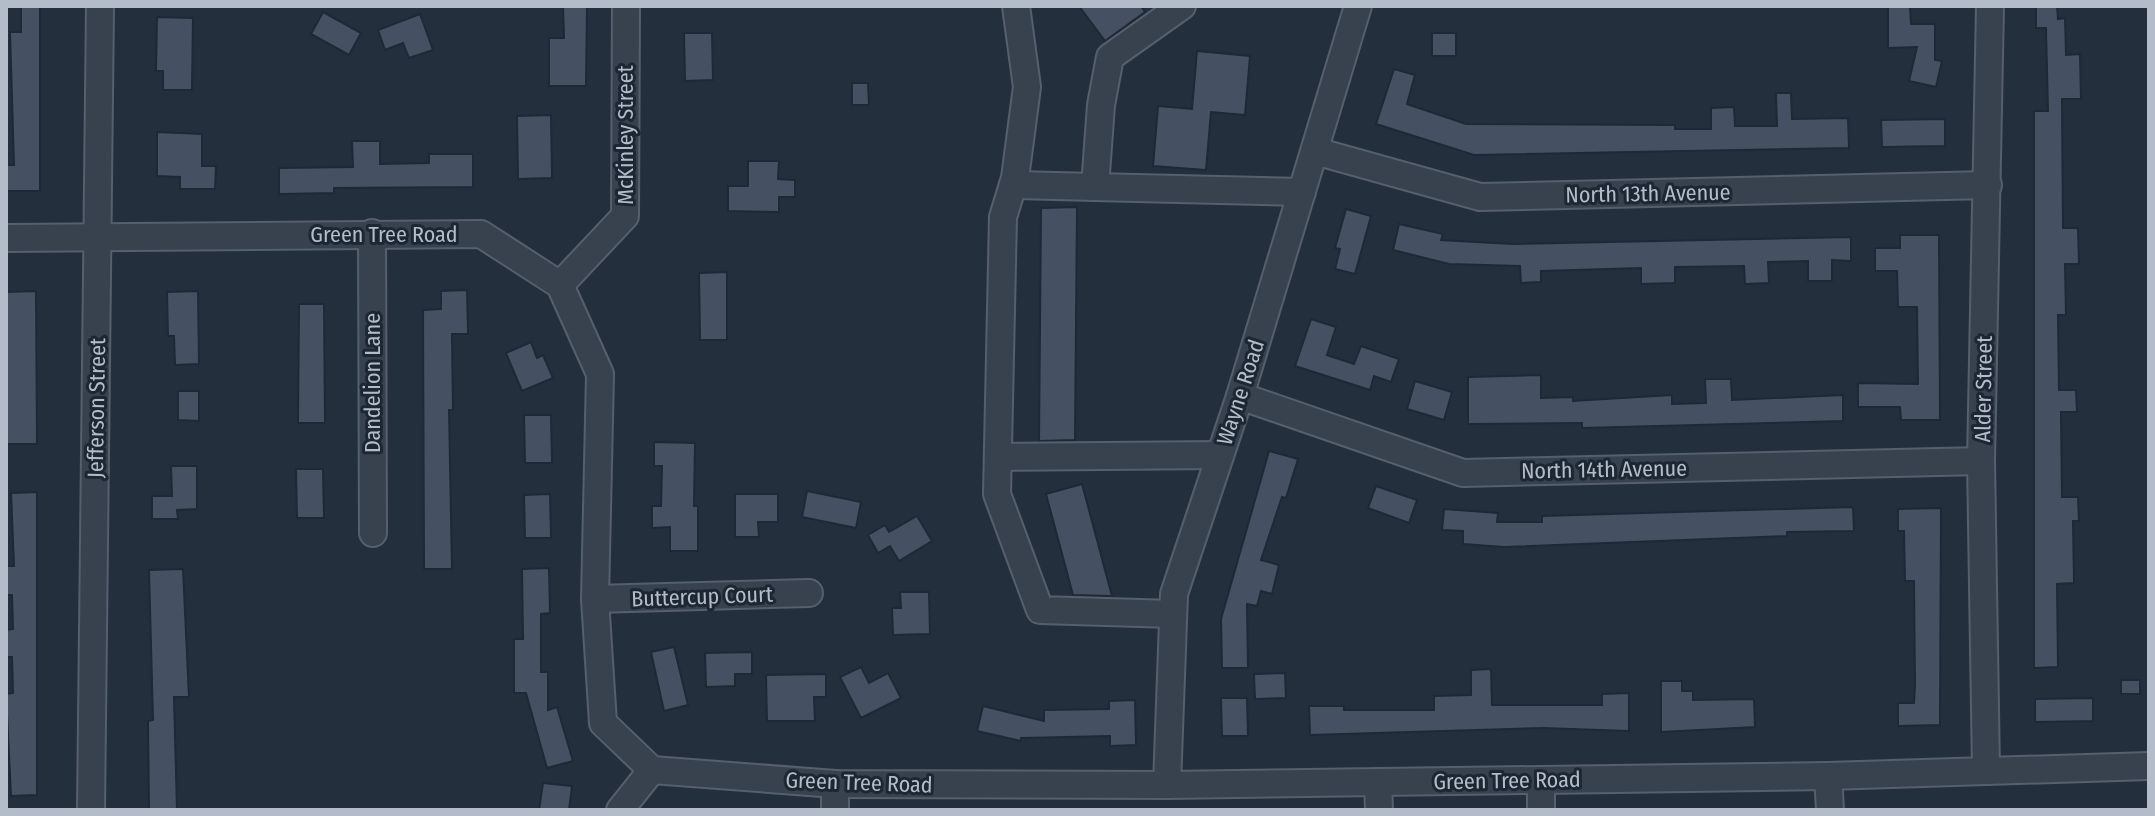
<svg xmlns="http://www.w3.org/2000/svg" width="2155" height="816" font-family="'Fira Sans Condensed',sans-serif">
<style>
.building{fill:#455162;stroke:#1f2835;stroke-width:2}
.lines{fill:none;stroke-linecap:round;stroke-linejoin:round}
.minor-casing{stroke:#565f6c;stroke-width:30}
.minor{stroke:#38414e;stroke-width:26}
.labels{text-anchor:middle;stroke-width:6;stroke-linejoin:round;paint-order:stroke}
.street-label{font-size:22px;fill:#b4bcc9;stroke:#1d2633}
</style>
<rect width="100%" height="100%" fill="#242f3e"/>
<g class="building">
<polygon points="21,6 40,6 40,191 6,191 6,165 14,165 10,32 21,32"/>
<polygon points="563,6 587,6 586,86 549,86 549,38 564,38"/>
<polygon points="1079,6 1141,6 1145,12 1105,41"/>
<polygon points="1888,6 1910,6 1911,24 1935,24 1935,60 1942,61 1936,87 1909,81 1917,47 1888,48"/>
<polygon points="2036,6 2057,6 2058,19 2065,18 2066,55 2080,54 2081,99 2062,99 2063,228 2078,228 2079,264 2065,264 2066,315 2058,315 2059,390 2076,390 2077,412 2061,412 2062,497 2078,497 2079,521 2073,521 2074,583 2057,584 2058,667 2034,668 2034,111 2048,111 2046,28 2036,28"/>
<polygon points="323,12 361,33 349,55 311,34"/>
<polygon points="420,14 433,50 409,58 403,43 385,50 378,30"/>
<polygon points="157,17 193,18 192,90 163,90 163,71 156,71"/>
<polygon points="684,33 712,33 713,80 685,81"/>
<rect x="1432" y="33" width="24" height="23"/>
<polygon points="1197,51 1250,56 1245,115 1211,112 1206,170 1153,166 1158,106 1192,109"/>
<polygon points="1394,69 1415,75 1407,104 1466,124 1675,125 1675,129 1711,129 1711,108 1734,107 1735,126 1777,126 1776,93 1791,93 1792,119 1848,118 1849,148 1474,155 1376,124"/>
<polygon points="852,83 868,83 869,105 852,105"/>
<polygon points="551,115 552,178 518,179 517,116"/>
<polygon points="1945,119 1945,146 1882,147 1881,120"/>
<polygon points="157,132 202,134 202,166 216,166 215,189 180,189 180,177 157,176"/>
<polygon points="352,141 380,141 380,164 429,163 429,154 473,154 473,187 334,188 334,193 279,194 279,168 353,167"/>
<polygon points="748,161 779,161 778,179 795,180 795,197 779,197 779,212 728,211 728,186 748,186"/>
<polygon points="1077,207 1075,440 1039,441 1041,208"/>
<polygon points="1346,209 1371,216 1355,274 1335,269 1340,249 1335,248"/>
<polygon points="1399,224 1443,234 1441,240 1513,244 1851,237 1851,261 1832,260 1832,281 1808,281 1808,261 1768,262 1769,283 1745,284 1744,266 1675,267 1675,283 1641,284 1641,268 1541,271 1541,282 1521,283 1520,266 1449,264 1393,250"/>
<polygon points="1900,235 1939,235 1940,420 1901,420 1900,407 1858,407 1858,383 1918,384 1917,307 1898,307 1897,271 1875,271 1875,248 1900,248"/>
<polygon points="727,272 727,340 700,340 699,273"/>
<polygon points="467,290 468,334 452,334 453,410 449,410 452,569 424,569 423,310 441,309 441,291"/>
<polygon points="36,291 37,444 6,444 6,292"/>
<polygon points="198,291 199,364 175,365 174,336 168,336 167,292"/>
<polygon points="299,304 324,304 325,423 298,423"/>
<polygon points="1311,319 1336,327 1327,355 1354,364 1361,346 1399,359 1391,382 1374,376 1370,390 1295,366"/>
<polygon points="531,342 537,358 543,355 553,378 522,391 506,353"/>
<polygon points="1541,375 1541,398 1573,397 1573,401 1672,395 1672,404 1706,403 1705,379 1731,379 1732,400 1843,395 1843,421 1582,428 1582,423 1468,424 1468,377"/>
<polygon points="1415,381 1452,392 1444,420 1407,409"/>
<polygon points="178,391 199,391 199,421 178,420"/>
<polygon points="524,415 551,415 552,463 525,463"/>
<polygon points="654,442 695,443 694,506 698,506 698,551 670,551 670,527 652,528 652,506 661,506 662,466 654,466"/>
<polygon points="1269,451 1298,459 1286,498 1282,497 1261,560 1279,565 1272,594 1261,591 1257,606 1247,604 1248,668 1222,668 1221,619"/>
<polygon points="171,466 197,466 197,509 177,510 178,519 152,519 152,496 172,496"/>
<polygon points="296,469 323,469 324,518 297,518"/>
<polygon points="1082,484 1112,596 1110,596 1073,595 1046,494"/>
<polygon points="1376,486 1417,500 1409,523 1368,508"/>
<polygon points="807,491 861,502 856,528 802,517"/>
<polygon points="37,492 37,795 11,796 6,694 13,693 12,657 6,657 6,630 13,629 12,595 6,595 6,566 14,566 11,493"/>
<polygon points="550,494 551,538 525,538 524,495"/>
<polygon points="735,494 778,494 778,522 758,522 759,537 735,537"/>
<polygon points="1853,507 1854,531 1787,532 1787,536 1504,547 1463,544 1463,531 1442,530 1444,509 1498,513 1497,522 1542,522 1542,516"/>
<polygon points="1941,508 1940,725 1898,726 1898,703 1914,703 1915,686 1914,581 1905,581 1904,531 1898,531 1898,509"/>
<polygon points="917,516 932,541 899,561 890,546 878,553 868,535 885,525 889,532"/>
<polygon points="549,568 550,613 541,614 541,672 548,672 548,710 557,707 573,761 547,768 526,693 514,693 514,639 523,639 522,569"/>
<polygon points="183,569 189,697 174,697 177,810 149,810 148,721 153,720 149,570"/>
<polygon points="900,592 929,592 930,634 893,635 892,608 901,608"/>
<polygon points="674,647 688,705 664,711 651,652"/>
<polygon points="752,652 752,674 735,674 735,686 706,687 705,653"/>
<polygon points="861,667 869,683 888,673 901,698 861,718 840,677"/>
<polygon points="1491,669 1492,705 1602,705 1602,694 1629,693 1629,731 1543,728 1310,735 1309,706 1344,706 1344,710 1434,710 1434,696 1471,695 1471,670"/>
<polygon points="1285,673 1286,698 1255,699 1254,674"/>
<polygon points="826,674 826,697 814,697 815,721 767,721 766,675"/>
<rect x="2121" y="680" width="19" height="14"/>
<polygon points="1661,681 1682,681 1682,691 1693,691 1693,700 1754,699 1755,727 1661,732"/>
<polygon points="1221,698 1247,698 1248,736 1222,736"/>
<polygon points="2093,698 2093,721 2035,722 2035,699"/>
<polygon points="1135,700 1136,745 1110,746 1110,736 1021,738 1021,741 977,731 983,706 1044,721 1044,710 1109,709 1109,701"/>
<polygon points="543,783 572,786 569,810 539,810"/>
</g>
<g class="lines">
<defs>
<g id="minor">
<polyline points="1016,6 1027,87 1015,178 1003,217 997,494 1040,610 1173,614"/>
<polyline points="1315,151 1480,197 1988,185"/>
<polyline points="1013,185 1095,187 1101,105 1110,57 1182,6"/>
<polyline points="1095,187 1302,192"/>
<polyline points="372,233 373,533"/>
<polyline points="6,238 481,234 560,285 600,374 595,599 603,723 652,770 835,784 1167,785 1828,776 2149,766"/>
<polyline points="560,285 625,216 626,6"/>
<polyline points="1240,396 1463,473 1981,461"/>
<polyline points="998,457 1220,455"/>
<polyline points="595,599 809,593"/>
<polyline points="1986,771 1981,461 1990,6"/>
<polyline points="1828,776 1830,810"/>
<polyline points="1378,782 1379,810"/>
<polyline points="835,784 835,810"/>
<polyline points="1167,785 1174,594 1240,396 1358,6"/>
<polyline points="91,810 100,6"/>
<polyline points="620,810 652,770"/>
<polyline points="1541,810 1541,780"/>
</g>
</defs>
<use href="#minor" class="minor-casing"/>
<use href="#minor" class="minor"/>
</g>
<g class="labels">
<g class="street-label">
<text transform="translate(625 135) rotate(-90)" y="8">McKinley Street</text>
<text transform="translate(1648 193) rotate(-1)" y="8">North 13th Avenue</text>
<text x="384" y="242">Green Tree Road</text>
<text transform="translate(372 383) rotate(-90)" y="8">Dandelion Lane</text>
<text transform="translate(1983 389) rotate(-89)" y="8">Alder Street</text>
<text transform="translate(1240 392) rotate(-72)" y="8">Wayne Road</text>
<text transform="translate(96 408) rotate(-89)" y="8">Jefferson Street</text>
<text transform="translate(1604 469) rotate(-1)" y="8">North 14th Avenue</text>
<text transform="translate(702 596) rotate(-2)" y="8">Buttercup Court</text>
<text transform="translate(1507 780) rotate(-1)" y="8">Green Tree Road</text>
<text transform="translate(859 782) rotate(2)" y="8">Green Tree Road</text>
</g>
</g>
<rect width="2155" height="816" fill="none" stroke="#b4bcc9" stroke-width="16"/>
</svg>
